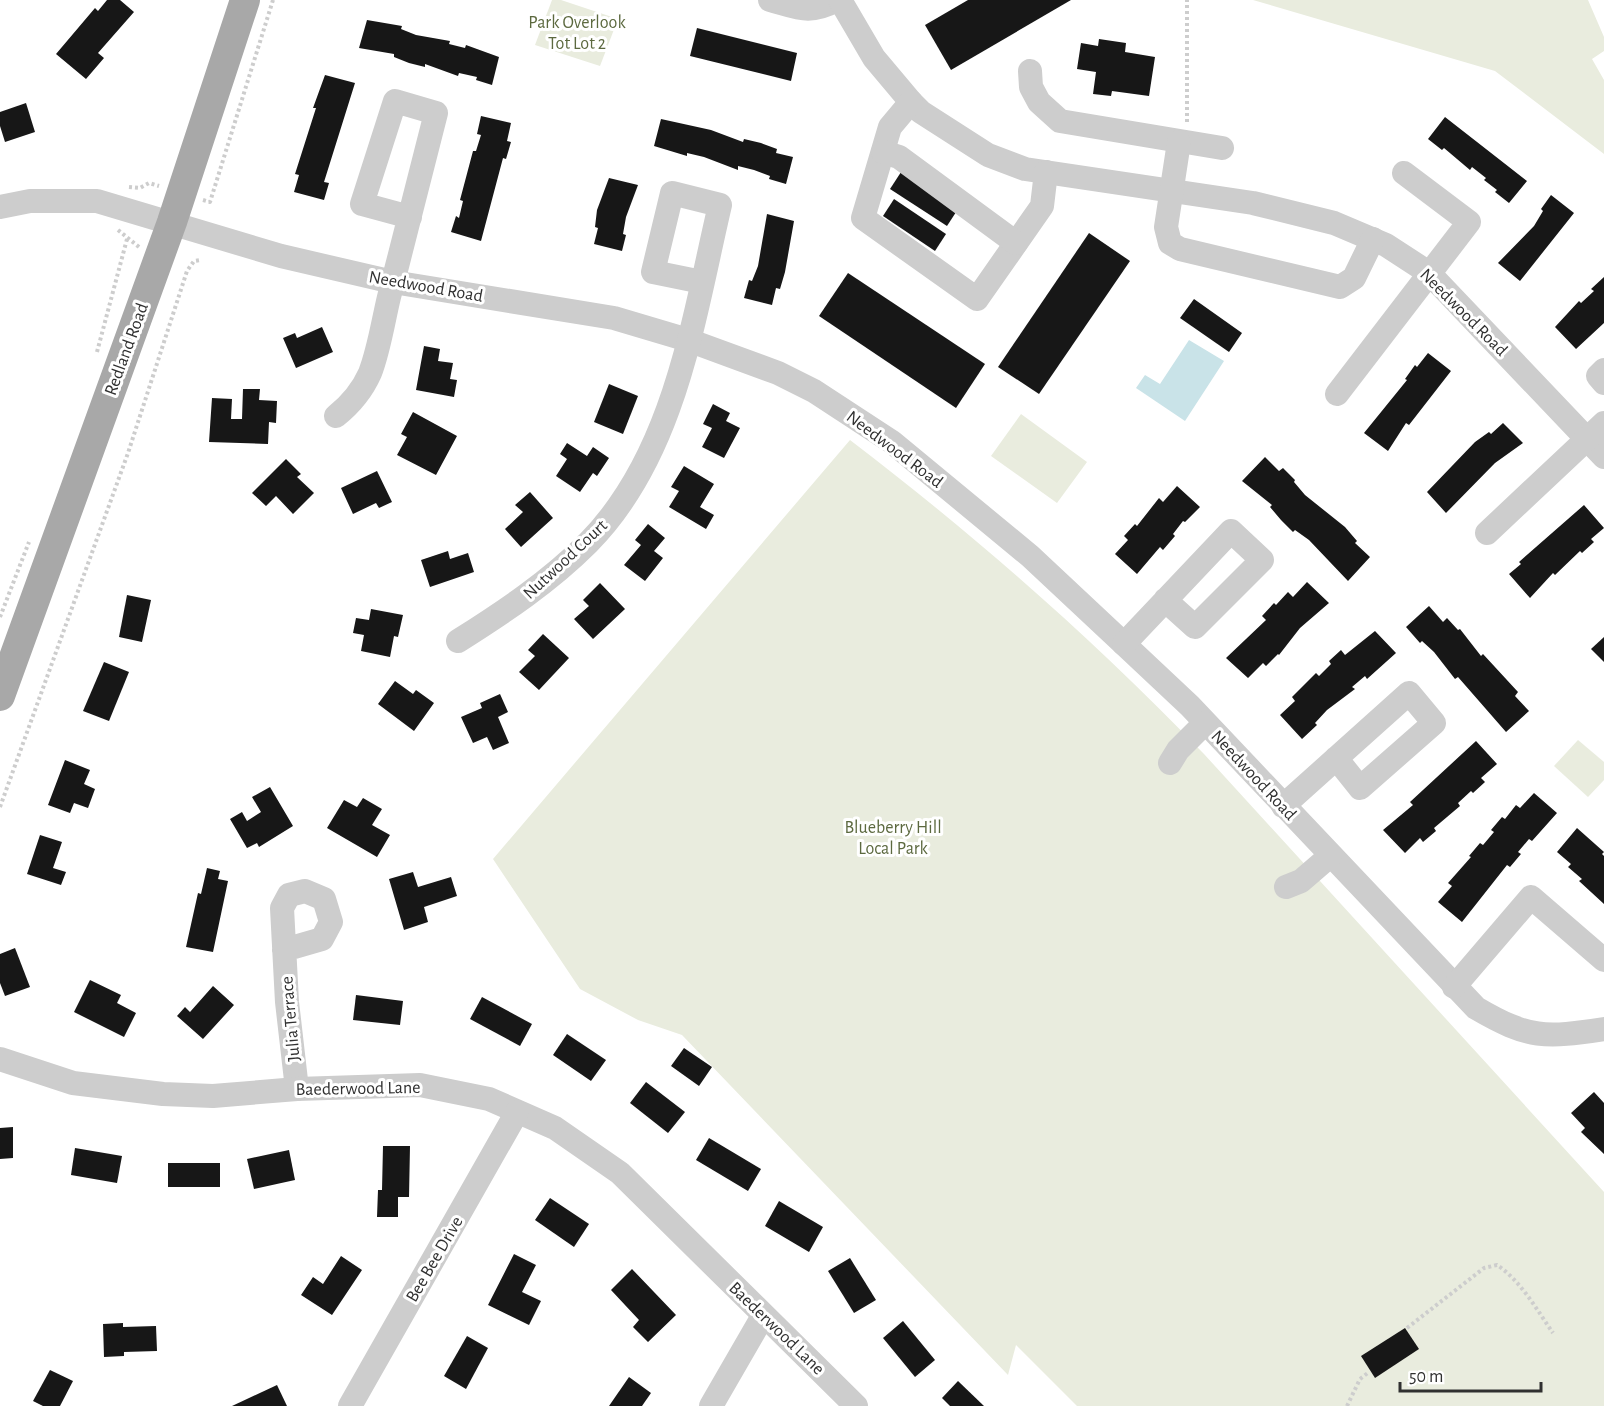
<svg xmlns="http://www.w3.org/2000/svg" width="1604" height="1406" font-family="'Alegreya Sans',sans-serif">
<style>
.green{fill:#e9ecde}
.water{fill:#c9e3e8}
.building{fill:#171717}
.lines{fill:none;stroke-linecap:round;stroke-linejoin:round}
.path{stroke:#cdcdcd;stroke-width:4;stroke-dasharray:3 3;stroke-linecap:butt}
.minor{stroke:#cdcdcd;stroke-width:24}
.major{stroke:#a8a8a8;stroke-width:30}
.labels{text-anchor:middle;stroke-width:6;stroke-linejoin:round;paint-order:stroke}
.park-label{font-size:18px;fill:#5c693f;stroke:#fff}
.street-label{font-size:18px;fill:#303030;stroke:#fff}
</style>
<rect width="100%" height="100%" fill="#fff"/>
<g class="green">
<polygon points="552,0 561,0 618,19 600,66 535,45"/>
<polygon points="1253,0 1588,0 1604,37 1604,51 1592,59 1604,80 1604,154 1495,71"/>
<polygon points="1021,414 1087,462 1057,503 991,456"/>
<path d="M850,440C976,536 1094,640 1204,754L1604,1192V1406H1077L1016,1345L1008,1375L682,1035L638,1020L580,989L493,859Z"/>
<polygon points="1578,740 1604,762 1604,780 1588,797 1554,766"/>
</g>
<polygon class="water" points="1189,340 1224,361 1185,421 1136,388 1145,375 1160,384"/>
<g class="building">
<polygon points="107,0 120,0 134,12 98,53 104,58 86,79 56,54 95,8 98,11"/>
<polygon points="968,0 1071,0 951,70 925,25"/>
<polygon points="367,20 402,26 401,29 416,35 450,41 449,44 465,48 466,45 499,57 492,85 476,80 477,77 459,73 458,76 425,64 425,67 409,63 394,57 394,54 359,48"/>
<polygon points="697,28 797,53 791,81 690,56"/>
<polygon points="1099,39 1126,43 1125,52 1155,57 1149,96 1112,91 1111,96 1093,94 1096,72 1077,69 1081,43 1098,46"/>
<polygon points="325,75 355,83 324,182 329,183 324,200 294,192 299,175 295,174 316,108 313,108"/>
<polygon points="26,103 35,132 5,142 0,126 0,112"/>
<polygon points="481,116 511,123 507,141 511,142 506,159 503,158 481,241 451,232 456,216 459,218 463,201 460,200 473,151 476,151 481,135 477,134"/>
<polygon points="1445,117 1527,181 1509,203 1495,192 1497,190 1484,180 1486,178 1472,167 1470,170 1444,148 1442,150 1428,139"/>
<polygon points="661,119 711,130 743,142 744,139 761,143 777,149 776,153 793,157 786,184 769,179 770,176 754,170 738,166 738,170 704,157 687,153 687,156 654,146"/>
<polygon points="903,169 960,206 947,226 890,189"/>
<polygon points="609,178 638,185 626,217 623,234 626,235 622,251 594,244 598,228 595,227 597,210"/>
<polygon points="1551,195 1574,213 1520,281 1498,263 1534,226 1543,211 1541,209"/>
<polygon points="894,199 946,234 935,251 883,216"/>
<polygon points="767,214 794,221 785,272 780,289 776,288 772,305 744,298 749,280 752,281 758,266"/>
<polygon points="1089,233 1130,261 1039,394 998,367"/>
<polygon points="848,273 985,364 956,408 819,316"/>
<polygon points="1604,277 1604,323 1576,349 1555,327 1579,301 1581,303 1594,291 1591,289"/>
<polygon points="1194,299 1242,333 1229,352 1180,318"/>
<polygon points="322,327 333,352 296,368 283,338 295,333 297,338"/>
<polygon points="424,346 440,349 438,361 453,363 450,379 457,380 454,397 416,390"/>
<polygon points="1428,353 1451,371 1409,425 1406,423 1388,451 1364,433 1407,380 1405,379 1415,365 1417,367"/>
<polygon points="609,384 638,396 623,434 594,422"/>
<polygon points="243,389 260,389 259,400 277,401 276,423 269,422 268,444 209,442 212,398 232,399 231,419 242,419"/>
<polygon points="713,404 730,413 726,421 740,428 724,458 702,447 712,428 703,424"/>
<polygon points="413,412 457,436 436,475 397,455 407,437 401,434"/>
<polygon points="1503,423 1523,443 1495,463 1446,513 1427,492 1475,442 1489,432 1491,434"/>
<polygon points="567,443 587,456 593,447 609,458 597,476 593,473 580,492 556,476 567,459 560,454"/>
<polygon points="1265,457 1279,471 1283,468 1295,480 1294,482 1305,495 1345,527 1357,541 1355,543 1370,557 1348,581 1309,540 1295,530 1293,532 1281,520 1270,507 1272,505 1242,481"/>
<polygon points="286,459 301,474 297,477 314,493 293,514 276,496 266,506 252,493"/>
<polygon points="684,466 714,484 700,507 714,515 706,529 669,507 679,491 671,487"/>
<polygon points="377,471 392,502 379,508 376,503 353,514 341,488"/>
<polygon points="1177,486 1200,507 1185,522 1183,521 1173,534 1175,536 1163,550 1160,547 1137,574 1115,554 1128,540 1124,536 1135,524 1137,526 1159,498 1163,502"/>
<polygon points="530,492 553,518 521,547 505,529 523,512 515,505"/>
<polygon points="1584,505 1604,528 1591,539 1594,542 1582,553 1580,551 1555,575 1553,573 1530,598 1509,574 1521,564 1519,562"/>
<polygon points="648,524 665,538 654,551 663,558 645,581 624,565 641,545 635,540"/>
<polygon points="448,551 450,559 468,553 474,572 430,587 421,560"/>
<polygon points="1307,582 1329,603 1300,628 1279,655 1278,654 1266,666 1263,663 1248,678 1226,658 1266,620 1262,616 1274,603 1276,605 1288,592 1293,597"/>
<polygon points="600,583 625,609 593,639 574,619 589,606 583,600"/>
<polygon points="127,595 151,600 142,642 119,637"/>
<polygon points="1429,606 1443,622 1447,618 1458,630 1460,629 1481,656 1483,654 1518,692 1515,696 1529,711 1506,732 1458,677 1455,679 1434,652 1422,641 1420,643 1406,627"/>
<polygon points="371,609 403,615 398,637 394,636 390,657 361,651 364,635 353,633 356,618 369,620"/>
<polygon points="1375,631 1396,653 1367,679 1365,676 1352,687 1355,689 1327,710 1315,723 1317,725 1302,739 1280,715 1295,701 1292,697 1316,673 1319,676 1331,664 1329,661 1341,650 1345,655"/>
<polygon points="543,634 569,658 539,690 519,672 535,656 528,650"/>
<polygon points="1604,637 1604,662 1591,649"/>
<polygon points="104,662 129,672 109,721 83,711"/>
<polygon points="395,681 413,694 416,690 434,703 414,731 378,704"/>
<polygon points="500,694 508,712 498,717 509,743 493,750 487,737 473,743 461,717 482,708 480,703"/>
<polygon points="1476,741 1497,764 1481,778 1485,782 1473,793 1471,791 1458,803 1460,806 1434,828 1436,831 1423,842 1420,838 1405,853 1383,830 1413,805 1410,802"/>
<polygon points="65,760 90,770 84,784 95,789 88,808 74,803 70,813 48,805"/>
<polygon points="270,787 293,826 259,847 257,843 247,848 230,819 242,812 247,821 261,812 252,797"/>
<polygon points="1534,793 1557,813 1532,841 1529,839 1518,852 1521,854 1510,867 1507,865 1462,922 1438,902 1452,886 1448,883 1471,857 1469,856 1480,843 1483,845 1494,832 1491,830 1502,817 1505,819 1516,805 1520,808"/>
<polygon points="363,798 382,809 372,825 390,835 377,857 327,828 344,800 357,807"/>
<polygon points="1577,828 1604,852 1602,854 1604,856 1604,904 1579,881 1582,879 1568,867 1571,864 1557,852"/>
<polygon points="40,835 62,842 53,868 66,872 61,885 27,874"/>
<polygon points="207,868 220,871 218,879 228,881 213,952 186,947 198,893 201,894"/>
<polygon points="413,872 418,887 451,877 457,896 424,907 428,922 404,930 389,879"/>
<polygon points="15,948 30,987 5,996 0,983 0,954"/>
<polygon points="90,980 121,995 117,1003 136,1013 124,1037 74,1012"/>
<polygon points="213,986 234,1005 203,1039 177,1016 185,1007 190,1012"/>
<polygon points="356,995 403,1001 400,1025 353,1020"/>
<polygon points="482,997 532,1024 520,1046 470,1019"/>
<polygon points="567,1034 606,1060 591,1081 553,1055"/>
<polygon points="684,1048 712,1067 699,1086 671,1066"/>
<polygon points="646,1082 685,1112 668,1133 630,1103"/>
<polygon points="1594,1092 1604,1103 1604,1154 1581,1132 1585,1128 1571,1113"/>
<polygon points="13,1127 13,1158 0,1159 0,1128"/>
<polygon points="709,1138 761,1169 748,1191 696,1160"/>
<polygon points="383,1146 410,1146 409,1197 398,1197 398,1217 377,1217 378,1190 382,1190"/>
<polygon points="75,1148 122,1156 117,1183 71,1175"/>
<polygon points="289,1150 295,1180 254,1189 247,1159"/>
<rect x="168" y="1163" width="52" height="24"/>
<polygon points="550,1198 589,1224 574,1247 535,1220"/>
<polygon points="779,1201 823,1227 809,1252 765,1226"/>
<polygon points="514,1254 536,1265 522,1292 541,1301 529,1325 488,1305"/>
<polygon points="341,1256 362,1270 332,1315 301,1295 313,1277 323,1284"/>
<polygon points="850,1258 876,1300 854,1313 828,1271"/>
<polygon points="632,1269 676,1315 648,1342 633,1327 639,1320 611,1290"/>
<polygon points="903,1321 935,1360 915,1377 883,1338"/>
<polygon points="123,1323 123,1327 156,1326 157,1351 124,1352 124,1356 104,1357 103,1324"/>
<polygon points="1405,1328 1419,1349 1375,1378 1361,1356"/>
<polygon points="467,1336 488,1348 466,1389 444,1376"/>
<polygon points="50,1370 73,1381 60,1406 43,1406 33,1401"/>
<polygon points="629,1377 651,1393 642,1406 609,1406"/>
<polygon points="958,1381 984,1406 950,1406 942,1398"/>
<polygon points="277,1385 287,1406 232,1406"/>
</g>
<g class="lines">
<g class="path">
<polyline points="1187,122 1187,0"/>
<polyline points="129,187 140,188 149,183 159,186"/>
<polyline points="203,200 210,202 273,0"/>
<polyline points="118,230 139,247"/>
<polyline points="97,352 127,239"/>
<polyline points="0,617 29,542"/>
<polyline points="0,807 128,453 187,271 194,261 200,260"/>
<path d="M1407,1328L1484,1268L1497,1265C1521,1281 1537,1310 1553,1333"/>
<polyline points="1347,1406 1360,1379 1369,1372"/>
</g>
<g class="minor">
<path d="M770,0C799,8 809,15 837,0"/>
<polyline points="840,0 874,58 911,102 921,112 988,155 1025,169 1253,203 1334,223 1386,245 1429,273 1604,457"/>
<polyline points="1030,71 1031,87 1039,102 1060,121 1222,148"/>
<polyline points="911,102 890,127 863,218 977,299 1042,206 1046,172"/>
<polyline points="1179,142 1166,227 1170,243 1180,249 1340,287 1354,278 1373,239"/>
<polyline points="883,152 899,157 1016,243"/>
<path d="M0,207L30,201H97L281,256L393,282L614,318L688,340L778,373L814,391L892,442L1030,556L1124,644L1190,706L1476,1008C1529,1039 1545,1038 1604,1029"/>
<polyline points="1604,370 1598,376 1604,383"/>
<polyline points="1337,394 1469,222 1404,173"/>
<path d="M336,416C351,404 362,391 370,373C379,350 383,322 389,297C405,236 420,175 436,113L395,101L362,204L410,217"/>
<polyline points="1487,533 1604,423"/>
<path d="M458,641C504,612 549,582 588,543C675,455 693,320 720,205L672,193L653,272L702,282"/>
<path d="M1124,644C1160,606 1196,568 1231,531L1262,560L1195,627L1165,600"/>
<polyline points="1170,763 1178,750 1205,723"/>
<polyline points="1283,806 1409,693 1434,723 1360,788 1336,758"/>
<polyline points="1286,887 1301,881 1330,856"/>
<polyline points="284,950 322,939 331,922 324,899 305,891 289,895 282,908 287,1002 297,1089"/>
<polyline points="1454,987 1531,897 1604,960"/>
<polyline points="0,1059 73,1083 163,1094 213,1096 297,1089 420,1085 489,1099 555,1128 620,1173 856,1406"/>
<polyline points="350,1406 517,1112"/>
<polyline points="711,1406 763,1316"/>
</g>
<polyline class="major" points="0,696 172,222 245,0"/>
</g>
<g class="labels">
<g class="park-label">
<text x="577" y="28">Park Overlook<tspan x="577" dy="21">Tot Lot 2</tspan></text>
<text x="893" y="833">Blueberry Hill<tspan x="893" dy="21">Local Park</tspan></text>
</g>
<g class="street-label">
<text transform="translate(426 286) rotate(10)" y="6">Needwood Road</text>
<text transform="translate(1464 312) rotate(45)" y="6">Needwood Road</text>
<text transform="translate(126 349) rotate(-70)" y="6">Redland Road</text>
<text transform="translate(895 449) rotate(37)" y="6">Needwood Road</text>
<text transform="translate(565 559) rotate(-43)" y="6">Nutwood Court</text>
<text transform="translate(1254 775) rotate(47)" y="6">Needwood Road</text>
<text transform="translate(290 1019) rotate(-95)" y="6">Julia Terrace</text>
<text transform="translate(358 1088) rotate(-1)" y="6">Baederwood Lane</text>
<text transform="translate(434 1259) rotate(-60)" y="6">Bee Bee Drive</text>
<text transform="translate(777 1328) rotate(44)" y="6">Baederwood Lane</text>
</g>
</g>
<path d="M1400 1382v9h141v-9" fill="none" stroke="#303030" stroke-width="3"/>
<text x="1409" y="1382" font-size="18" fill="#303030" stroke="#ffffff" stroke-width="4.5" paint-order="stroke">50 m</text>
</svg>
